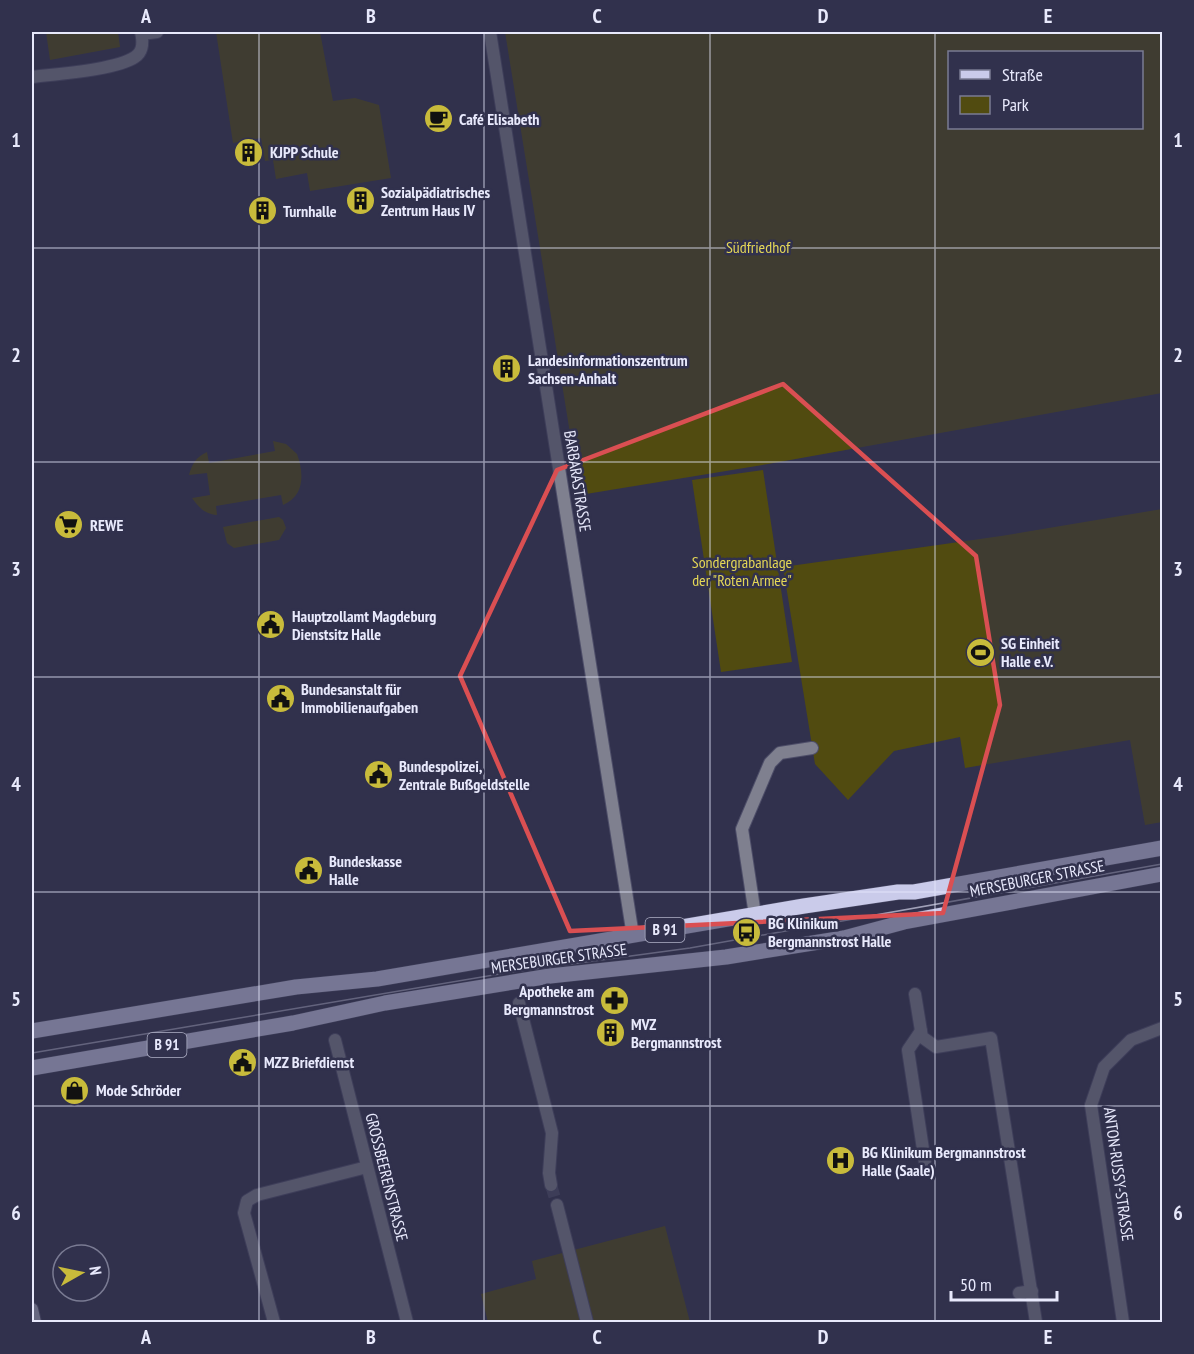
<svg xmlns="http://www.w3.org/2000/svg" width="1194" height="1354" font-family="'PT Sans Narrow',sans-serif">
<style>
.green{fill:#514b10;fill-rule:evenodd}
.lines{fill:none;stroke-linecap:round;stroke-linejoin:round}
.street-tunnel{stroke:#4c4d67;stroke-width:12;stroke-dasharray:12 6;stroke-linecap:butt}
.street-casing{stroke:#4e4e69;stroke-width:14}
.secondary-casing{stroke:#4e4e69;stroke-width:14}
.primary-casing{stroke:#4e4e69;stroke-width:16}
.street{stroke:#7f808f;stroke-width:12}
.secondary{stroke:#a9abc2;stroke-width:12}
.primary{stroke:#cacbea;stroke-width:15}
.tram{stroke:#a1a1b8;stroke-width:1.5}
.marked{fill:none;stroke:#da4f52;stroke-width:4.5;stroke-linejoin:round}
.grid{fill:none;stroke:#e8e9fc;stroke-width:1.5;stroke-opacity:0.55}
.labels{text-anchor:middle;stroke-width:5;stroke-linejoin:round;paint-order:stroke}
.shield{fill:#31314d;stroke:#b1b2c8;stroke-width:1.5}
.shield-label{font-size:15px;font-weight:bold;fill:#e8e9fc}
.poi-label{font-size:16px;font-weight:bold;fill:#e8e9fc;stroke:#31314d;text-anchor:start}
.park-label{font-size:16px;fill:#e4d756;stroke:#31314d}
.street-label{font-size:16px;fill:#e8e9fc;stroke:#31314d}
.neatline{fill:none;stroke:#e8e9fc;stroke-width:2}
.grid-label{font-size:20px;text-anchor:middle;font-weight:bold;fill:#e8e9fc}
</style>
<rect width="100%" height="100%" fill="#31314d"/>
<g class="green">
<polygon points="46,32 118,32 120,47 50,60"/>
<polygon points="216,32 320,32 333,101 355,98 379,105 391,178 310,191 307,173 276,179 273,160 265,161 261,138 233,143"/>
<path d="M505,32H1162V393L768,464L580,495ZM950,52H1142V128H950Z"/>
<path d="M273,441L286,444L297,454C304,473 305,496 283,505L281,495L216,506L217,515C205,514 199,508 192,498L210,495L207,473L189,475C192,464 196,457 207,452L209,463L275,451Z"/>
<polygon points="763,470 792,662 721,672 692,480"/>
<polygon points="1162,509 1162,822 1145,825 1130,740 965,768 960,737 894,751 848,800 815,764 783,567 1001,536"/>
<polygon points="279,517 283,520 286,528 279,540 234,548 227,543 223,527"/>
<polygon points="665,1226 690,1322 488,1322 481,1294 536,1279 532,1261"/>
</g>
<g class="lines">
<polyline class="street-tunnel" points="551,1185 557,1205"/>
<defs>
<g id="street">
<polyline points="490,32 633,936"/>
<polyline points="142,34 157,32"/>
<path d="M32,77C56,74 116,70 135,57C144,51 143,41 141,32"/>
<polyline points="755,915 742,829 770,763 780,753 812,748"/>
<polyline points="915,994 922,1037 936,1047 991,1038 1036,1322"/>
<polyline points="519,1003 552,1133 549,1173 551,1185"/>
<polyline points="921,1031 908,1050 926,1169"/>
<polyline points="335,1040 407,1322"/>
<polyline points="557,1205 587,1322"/>
<polyline points="1019,1293 1032,1291"/>
<polyline points="274,1322 244,1213 247,1201 257,1195 367,1167"/>
<polyline points="1123,1322 1091,1105 1104,1067 1131,1040 1162,1028"/>
</g>
<polyline id="secondary" points="32,1309 35,1322"/>
<g id="primary">
<polyline points="32,1031 296,987 377,979 804,906 898,892 914,892 1162,848"/>
<polyline points="32,1068 293,1023 385,1003 550,976 726,957 844,938 904,922 1162,874"/>
</g>
</defs>
<use href="#street" class="street-casing"/>
<use href="#secondary" class="secondary-casing"/>
<use href="#primary" class="primary-casing"/>
<use href="#street" class="street"/>
<use href="#secondary" class="secondary"/>
<use href="#primary" class="primary"/>
<polyline class="tram" points="32,1053 512,972 690,948 1162,864"/>
</g>
<path d="M0 0H1194V1354H0ZM783,384L976,556L1000,705L943,913L570,931L460,676L557,470Z" fill="#31314d" fill-opacity=".55" fill-rule="evenodd"/>
<path class="marked" d="M783,384L976,556L1000,705L943,913L570,931L460,676L557,470Z"/>
<path class="grid" d="M259,32V1322M484,32V1322M710,32V1322M935,32V1322M32,248H1162M32,462H1162M32,677H1162M32,892H1162M32,1106H1162"/>
<defs>
<symbol id="cafe-disc" viewBox="-11 -11 22 22"><circle r="9.5" fill="#c8bb3b" stroke="#31314d"/><path d="M-5.5-4.5H6V0H3Q3 3.5 0 3.5H-2.5Q-5.5 3.5-5.5 0ZM3-3.2v2h1.7v-2ZM-6 4.5H4V6H-6Z" fill="#111"/></symbol>
<symbol id="building-disc" viewBox="-11 -11 22 22"><circle r="9.5" fill="#c8bb3b" stroke="#31314d"/><path d="M-4-6H4V6H1V3H-1V6H-4ZM-2.5-4.3h1.7v1.8h-1.7ZM.8-4.3h1.7v1.8H.8ZM-2.5-1h1.7V.8h-1.7ZM.8-1h1.7V.8H.8Z" fill="#111"/></symbol>
<symbol id="supermarket-disc" viewBox="-11 -11 22 22"><circle r="9.5" fill="#c8bb3b" stroke="#31314d"/><path d="M-6-5.5h2.5l.6 2H6L4.5 2H-2.5L-4.4-4H-6ZM-1.5 3.2a1.3 1.3 0 1 0 .1 0ZM3 3.2a1.3 1.3 0 1 0 .1 0Z" fill="#111"/></symbol>
<symbol id="civic-disc" viewBox="-11 -11 22 22"><circle r="9.5" fill="#c8bb3b" stroke="#31314d"/><path d="M-.6-6.5H3V-4.5H.6V-3L4-1V1h2V6H-6V1h2V-1L-.6-3ZM-1.2 2.5V6h2.4V2.5Z" fill="#111"/></symbol>
<symbol id="stadium-disc" viewBox="-11 -11 22 22"><circle r="9.5" fill="#c8bb3b" stroke="#31314d"/><path d="M0-5a6.5 5 0 1 0 0 10a6.5 5 0 1 0 0-10ZM-3.5-1.8h7v3.6h-7Z" fill="#111"/></symbol>
<symbol id="bus-disc" viewBox="-11 -11 22 22"><circle r="9.5" fill="#c8bb3b" stroke="#31314d"/><path d="M-5-6H5V4H4V6H2V4H-2V6H-4V4H-5ZM-3.5-4V0h7V-4ZM-3.5 1.2v1.5H-2V1.2ZM2 1.2v1.5H3.5V1.2Z" fill="#111"/></symbol>
<symbol id="pharmacy-disc" viewBox="-11 -11 22 22"><circle r="9.5" fill="#c8bb3b" stroke="#31314d"/><path d="M-2-6h4v4h4v4h-4v4h-4v-4h-4v-4h4Z" fill="#111"/></symbol>
<symbol id="shop-disc" viewBox="-11 -11 22 22"><circle r="9.5" fill="#c8bb3b" stroke="#31314d"/><path d="M-5-2.5h2.3a2.7 3.5 0 0 1 5.4 0H5L5.5 6h-11ZM-1.5-2.5h3a1.5 2.3 0 0 0-3 0Z" fill="#111"/></symbol>
<symbol id="hospital-disc" viewBox="-11 -11 22 22"><circle r="9.5" fill="#c8bb3b" stroke="#31314d"/><path d="M-5-5h3v3.5h4V-5h3V5h-3V1.5h-4V5h-3Z" fill="#111"/></symbol>
</defs>
<g fill-rule="evenodd">
<use href="#cafe-disc" x="422" y="102" width="33" height="33"/>
<use href="#building-disc" x="232" y="136" width="33" height="33"/>
<use href="#building-disc" x="344" y="184" width="33" height="33"/>
<use href="#building-disc" x="246" y="194" width="33" height="33"/>
<use href="#building-disc" x="490" y="352" width="33" height="33"/>
<use href="#supermarket-disc" x="52" y="508" width="33" height="33"/>
<use href="#civic-disc" x="254" y="608" width="33" height="33"/>
<use href="#stadium-disc" x="964" y="636" width="33" height="33"/>
<use href="#civic-disc" x="264" y="682" width="33" height="33"/>
<use href="#civic-disc" x="362" y="758" width="33" height="33"/>
<use href="#civic-disc" x="292" y="854" width="33" height="33"/>
<use href="#bus-disc" x="730" y="916" width="33" height="33"/>
<use href="#pharmacy-disc" x="598" y="984" width="33" height="33"/>
<use href="#building-disc" x="594" y="1016" width="33" height="33"/>
<use href="#civic-disc" x="226" y="1046" width="33" height="33"/>
<use href="#shop-disc" x="58" y="1074" width="33" height="33"/>
<use href="#hospital-disc" x="824" y="1144" width="33" height="33"/>
</g>
<g class="labels">
<g class="shield">
<rect x="645.5" y="918" width="39" height="24" rx="4.5"/>
<rect x="147.5" y="1033" width="39" height="24" rx="4.5"/>
</g>
<g class="shield-label">
<text x="665" y="935">B 91</text>
<text x="167" y="1050">B 91</text>
</g>
<g class="poi-label">
<text x="459" y="125">Café Elisabeth</text>
<text x="270" y="158">KJPP Schule</text>
<text x="381" y="198">Sozialpädiatrisches<tspan x="381" dy="18">Zentrum Haus IV</tspan></text>
<text x="283" y="217">Turnhalle</text>
<text x="528" y="366">Landesinformationszentrum<tspan x="528" dy="18">Sachsen-Anhalt</tspan></text>
<text x="90" y="531">REWE</text>
<text x="292" y="622">Hauptzollamt Magdeburg<tspan x="292" dy="18">Dienstsitz Halle</tspan></text>
<text x="1001" y="649">SG Einheit<tspan x="1001" dy="18">Halle e.V.</tspan></text>
<text x="301" y="695">Bundesanstalt für<tspan x="301" dy="18">Immobilienaufgaben</tspan></text>
<text x="399" y="772">Bundespolizei,<tspan x="399" dy="18">Zentrale Bußgeldstelle</tspan></text>
<text x="329" y="867">Bundeskasse<tspan x="329" dy="18">Halle</tspan></text>
<text x="768" y="929">BG Klinikum<tspan x="768" dy="18">Bergmannstrost Halle</tspan></text>
<text x="594" y="997" text-anchor="end">Apotheke am<tspan x="594" dy="18">Bergmannstrost</tspan></text>
<text x="631" y="1030">MVZ<tspan x="631" dy="18">Bergmannstrost</tspan></text>
<text x="264" y="1068">MZZ Briefdienst</text>
<text x="96" y="1096">Mode Schröder</text>
<text x="862" y="1158">BG Klinikum Bergmannstrost<tspan x="862" dy="18">Halle (Saale)</tspan></text>
</g>
<g class="park-label">
<text x="758" y="253">Südfriedhof</text>
<text x="742" y="568">Sondergrabanlage<tspan x="742" dy="18">der "Roten Armee"</tspan></text>
</g>
<g class="street-label">
<text transform="translate(578 481) rotate(81)" y="6">BARBARASTRASSE</text>
<text transform="translate(1037 878) rotate(-11)" y="6">MERSEBURGER STRASSE</text>
<text transform="translate(559 958) rotate(-8)" y="6">MERSEBURGER STRASSE</text>
<text transform="translate(1119 1174) rotate(82)" y="6">ANTON-RUSSY-STRASSE</text>
<text transform="translate(387 1177) rotate(76)" y="6">GROSSBEERENSTRASSE</text>
</g>
</g>
<rect width="1194" height="1354" fill="none" stroke="#31314d" stroke-width="66"/>
<rect x="948" y="51" width="195" height="78" fill="#31314d" stroke="#7a7b93" stroke-width="1.5"/>
<rect x="960" y="70" width="30" height="9" fill="#cacbea" stroke="#7a7b93" stroke-width="1.5"/>
<text x="1002" y="81" font-size="18" fill="#e8e9fc">Straße</text>
<rect x="960" y="96" width="30" height="18" fill="#514b10" stroke="#7a7b93" stroke-width="1.5"/>
<text x="1002" y="111" font-size="18" fill="#e8e9fc">Park</text>
<g transform="translate(81 1273) rotate(81)"><circle r="28" fill="#31314d" stroke="#7a7b93" stroke-width="1.5"/>
<path d="M0-4.5L10 22L0 15L-10 22Z" fill="#c8bb3b"/>
<text y="-9" font-size="16" font-weight="bold" text-anchor="middle" fill="#e8e9fc">N</text>
</g>
<path d="M951 1291v9h106v-9" fill="none" stroke="#e8e9fc" stroke-width="3"/>
<text x="960" y="1291" font-size="18" fill="#e8e9fc" stroke="#31314d" stroke-width="4.5" paint-order="stroke">50 m</text>
<rect x="33" y="33" width="1128" height="1288" class="neatline"/>
<g class="grid-label">
<text x="146" y="23">A</text>
<text x="371" y="23">B</text>
<text x="597" y="23">C</text>
<text x="823" y="23">D</text>
<text x="1048" y="23">E</text>
<text x="16" y="147">1</text>
<text x="1178" y="147">1</text>
<text x="16" y="362">2</text>
<text x="1178" y="362">2</text>
<text x="16" y="576">3</text>
<text x="1178" y="576">3</text>
<text x="16" y="791">4</text>
<text x="1178" y="791">4</text>
<text x="16" y="1006">5</text>
<text x="1178" y="1006">5</text>
<text x="16" y="1220">6</text>
<text x="1178" y="1220">6</text>
<text x="146" y="1344">A</text>
<text x="371" y="1344">B</text>
<text x="597" y="1344">C</text>
<text x="823" y="1344">D</text>
<text x="1048" y="1344">E</text>
</g>
</svg>
